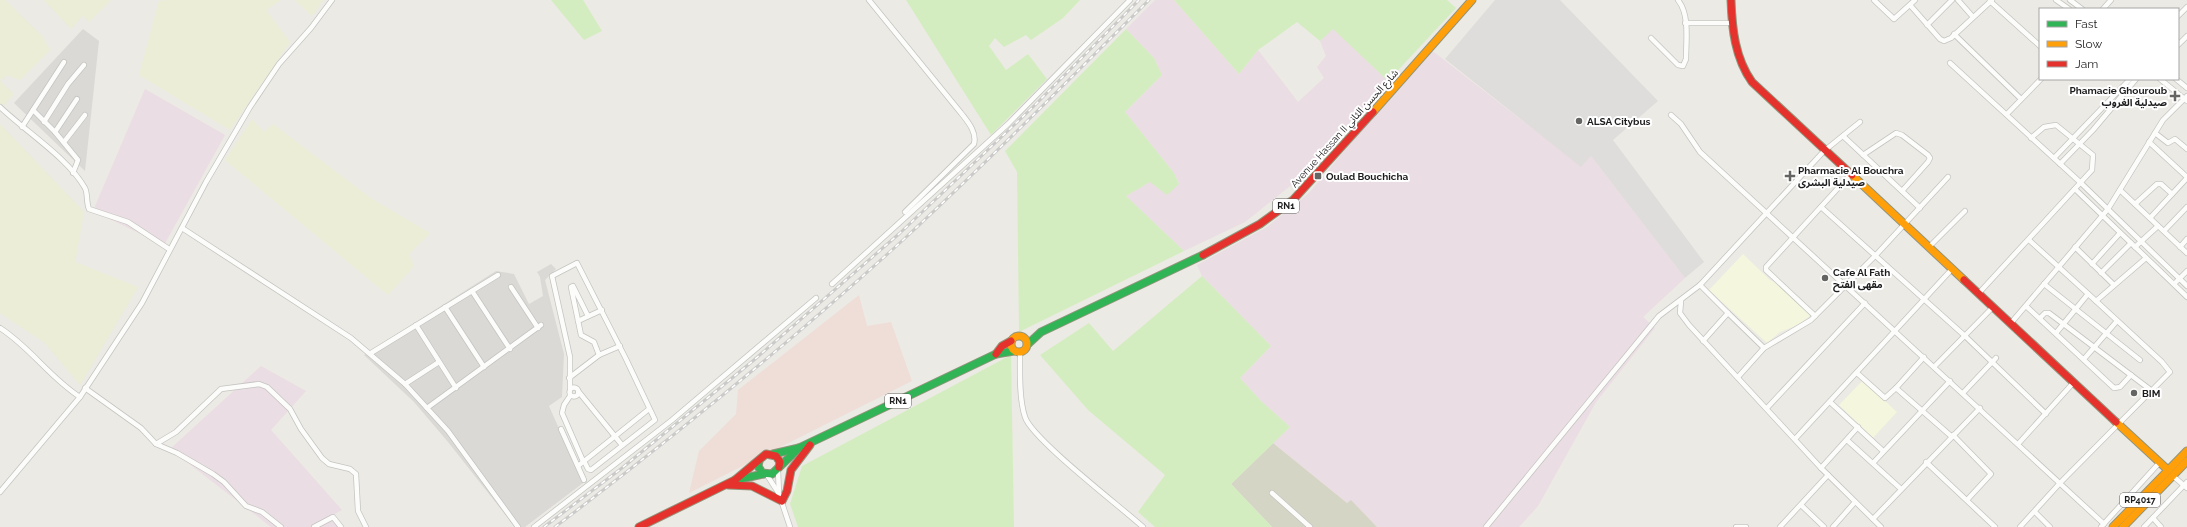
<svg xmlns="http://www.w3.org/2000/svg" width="2187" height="527" font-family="Raleway,'Noto Sans Arabic',sans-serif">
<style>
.residential{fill:#dbd9d6}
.commercial{fill:#efddd8}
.industrial{fill:#eadde3}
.education{fill:#f5f6de}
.construction{fill:#d5d5c5}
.farmland{fill:#ebedd6}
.grass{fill:#d4edc0}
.parking{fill:#dedddb}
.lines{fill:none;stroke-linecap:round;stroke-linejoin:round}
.street-casing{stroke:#c4c4c1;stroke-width:6}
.fast-casing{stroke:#92957c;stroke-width:9}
.slow-casing{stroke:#92957c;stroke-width:9}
.jam-casing{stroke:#92957c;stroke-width:9}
.street{stroke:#fcfcfb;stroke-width:4.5}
.fast{stroke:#30b455;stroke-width:7}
.slow{stroke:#ff9f0a;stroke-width:7}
.jam{stroke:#e5322d;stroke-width:7}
.rail-casing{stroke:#cacac9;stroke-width:3}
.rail{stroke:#fff;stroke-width:1.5;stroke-dasharray:4.5;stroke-linecap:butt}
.poi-dot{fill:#656563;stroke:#fff;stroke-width:1.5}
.labels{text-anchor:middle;stroke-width:4;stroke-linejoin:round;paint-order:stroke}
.shield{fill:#fff;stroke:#616161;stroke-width:1}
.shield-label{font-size:9px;font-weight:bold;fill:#1d1d1d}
.poi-label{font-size:10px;font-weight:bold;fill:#1d1d1d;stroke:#fff;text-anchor:start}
.street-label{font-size:10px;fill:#1d1d1d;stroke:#fff}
</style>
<rect width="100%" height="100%" fill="#eceae4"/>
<g class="residential">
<polygon points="83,29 99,41 85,171 14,103"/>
<polygon points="551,264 556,269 545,280 564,354 562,397 549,406 583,483 525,527 515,527 448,442 414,402 364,355 496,271 514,274 529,304 543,296 540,277 537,272"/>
</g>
<polygon class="commercial" points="859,295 867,326 891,322 912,381 689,493 699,451 736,414 738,390"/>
<g class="industrial">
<polygon points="1155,0 1174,0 1239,74 1258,50 1298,102 1324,78 1317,67 1326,56 1320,41 1333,28 1388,81 1294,183 1245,222 1184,251 1126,196 1150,182 1179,183 1174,173 1125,112 1162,75 1154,58 1126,29"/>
<polygon points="1430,49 1581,166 1591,156 1685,278 1643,317 1655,328 1596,402 1538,506 1519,527 1377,527 1351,501 1347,503 1273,443 1290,427 1261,401 1240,378 1271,346 1202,276 1197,265 1267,227 1309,193"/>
<polygon points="145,89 225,135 164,245 93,211"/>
<polygon points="261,366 306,391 271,430 342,510 331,516 338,527 316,527 329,517 311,527 271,527 170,449"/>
</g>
<g class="education">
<polygon points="1743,254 1770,280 1780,284 1811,315 1798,325 1780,332 1767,343 1709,290"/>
<polygon points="1863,380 1897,412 1873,438 1839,405"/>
</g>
<polygon class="construction" points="1273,443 1347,503 1351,500 1377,527 1272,527 1231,484"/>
<g class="farmland">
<polygon points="0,0 5,0 42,36 50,50 20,80 7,75 0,81 14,94 0,109"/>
<polygon points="44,0 111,0 89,22 83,15 71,29"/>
<polygon points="169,0 281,0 266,10 290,42 230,130 139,75 159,1"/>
<polygon points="295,0 323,0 312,16"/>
<polygon points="252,119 264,132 273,124 372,199 430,233 409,254 414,266 388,295 225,160"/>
<polygon points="0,124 84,212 75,262 138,287 80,385 45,343 0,313"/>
</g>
<g class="grass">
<polygon points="551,0 583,0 602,31 584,40"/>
<polygon points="906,0 1080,0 1063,18 1031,40 1026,35 1004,47 995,38 989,46 1006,70 1028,54 1047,79 991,135"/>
<polygon points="1174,0 1447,0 1456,8 1388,81 1333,29 1320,41 1297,22 1258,50 1239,74"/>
<polygon points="1126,29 1154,58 1162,75 1125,112 1174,173 1179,184 1167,195 1150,182 1126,196 1184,251 1019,332 1017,172 1005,151"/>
<polygon points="1202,276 1271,346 1240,378 1261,401 1290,427 1231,484 1272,527 1155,527 1138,512 1165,475 1088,410 1040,355 1089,323 1113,351"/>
<polygon points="1011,355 1014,527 798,527 790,504 802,466"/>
</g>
<polygon class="parking" points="1495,0 1560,0 1658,101 1613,140 1704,262 1685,278 1591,156 1581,167 1445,59"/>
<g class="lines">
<defs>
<g id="street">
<path d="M869,0L961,113C968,122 977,132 974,144L905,212"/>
<polyline points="1874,0 1894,19 1915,0"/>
<polyline points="1958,0 1973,17"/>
<polyline points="2056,0 2069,9"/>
<polyline points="2070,0 2082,9"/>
<polyline points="1990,1 2040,46"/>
<polyline points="1910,5 1940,39 1944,41 1951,38 1992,0"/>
<polyline points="2103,9 2111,0"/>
<polyline points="2178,16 2187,7"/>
<polyline points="1685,23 1733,23"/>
<polyline points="1927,25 1952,0"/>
<polyline points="1954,34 2021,99"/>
<path d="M1651,38L1678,65L1683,66L1686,59C1686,41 1690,15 1678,0"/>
<polyline points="2178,45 2187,36"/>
<polyline points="1950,63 2081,183 2187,286"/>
<polyline points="2160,79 2187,101"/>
<polyline points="2176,79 2187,88"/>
<path d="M0,107C25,131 68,158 85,188C88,194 86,202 89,209L128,222L169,249"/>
<polyline points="33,110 55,132 77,99"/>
<polyline points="2007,114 2041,79"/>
<polyline points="1671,115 1681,124 1700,152 2104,524"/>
<polyline points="44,122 68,84 84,65"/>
<polyline points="22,127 64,62"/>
<polyline points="55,132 78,160 73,173"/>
<polyline points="2155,133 2168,143 2175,139 2187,149"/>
<polyline points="1843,136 1920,208"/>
<polyline points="64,142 85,115"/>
<polyline points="2149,142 2187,177"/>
<polyline points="1863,155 1896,133 1902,135 1928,155 1930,158 1928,162 1902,191"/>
<polyline points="2054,158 2130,79"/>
<polyline points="2060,164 2093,130 2136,79"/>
<polyline points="2075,189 2187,297"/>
<polyline points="2120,190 2187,253"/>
<polyline points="2135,204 2157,184 2161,184 2172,194"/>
<polyline points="1821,207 1965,336 2046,414"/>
<polyline points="2150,218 2187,178"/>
<polyline points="182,228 351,338 405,384 448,431 518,527"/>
<polyline points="2164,231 2187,207"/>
<polyline points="2029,240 2096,301 2146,258"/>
<polyline points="1929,247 1965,211"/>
<polyline points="2075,247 2114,285"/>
<polyline points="2135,247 2158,226"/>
<polyline points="2180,247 2187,239"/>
<polyline points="2092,264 2120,233"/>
<polyline points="2101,273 2131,243"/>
<polyline points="832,284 1008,124 1130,0"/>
<polyline points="2044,284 2140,360"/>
<polyline points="2174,284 2187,271"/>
<polyline points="1700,285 1728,313"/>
<polyline points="511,287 538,328"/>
<polyline points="472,291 510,349"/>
<polyline points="1979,293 2092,170 2093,155 2056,125 2044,127 2031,138"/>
<polyline points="1681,301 1680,313 1689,325 1821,468 1881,527"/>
<polyline points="2026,306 2114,388 2120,387 2131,375"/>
<polyline points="445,307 484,367"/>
<polyline points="588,316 573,286 571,287 581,335 594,342 599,355"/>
<polyline points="1815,316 1766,270 1766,267 1850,175"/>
<polyline points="2040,318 2045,313 2049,313 2152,391"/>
<polyline points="578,321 602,310"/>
<polyline points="2011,323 2108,209 2163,120 2187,96"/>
<polyline points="416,325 456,388"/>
<path d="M0,328C30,347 50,378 80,397"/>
<polyline points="2056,333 2088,294"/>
<polyline points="1703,341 1728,313 1764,348"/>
<path d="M1020,352C1020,371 1019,399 1025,417C1032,439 1121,507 1143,527"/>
<polyline points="371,353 498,275"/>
<polyline points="2084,359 2117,321"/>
<polyline points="1935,366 1993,307"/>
<polyline points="1857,373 1885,398 1896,388 1951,436"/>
<polyline points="1738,377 1764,348 1811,320 1876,255 1948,177"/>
<polyline points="569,378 599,355 620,346"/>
<polyline points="405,384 439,362"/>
<circle cx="574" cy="392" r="4.5"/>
<polyline points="85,388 141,428 156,444 176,432 221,389 259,384 267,387 290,409 301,429 322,458 329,464 350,469 356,474 358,511 366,527"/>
<polyline points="1896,388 1924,357"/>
<polyline points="570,389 570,357 552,276 577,263 626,359 655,420 591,470 588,469 584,461"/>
<polyline points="578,391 622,445"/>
<polyline points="1963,393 1996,358"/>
<polyline points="570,396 564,405 562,413 583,461"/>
<polyline points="1830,402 1883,451"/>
<polyline points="427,408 541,325"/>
<polyline points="1767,408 1865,303"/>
<polyline points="561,429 584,480"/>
<polyline points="1953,435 1991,474 1967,500"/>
<polyline points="1795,439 1952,269"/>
<polyline points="1847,440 1901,489"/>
<polyline points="2019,443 2074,382"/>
<polyline points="156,444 177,453 213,474 224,482 246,506 262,512 281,527"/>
<polyline points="1926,462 1995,527"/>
<polyline points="1873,463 1950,381"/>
<polyline points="578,466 649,409"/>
<polyline points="1821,468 1858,427"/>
<polyline points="778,470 779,494"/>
<polyline points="767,475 779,494 790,527"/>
<polyline points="2173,476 2187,488"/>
<polyline points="0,492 80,397 142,303 206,182 250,107 279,64 311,28 332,0"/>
<polyline points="1272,493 1310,527"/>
<polyline points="1801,505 1824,527"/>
<polyline points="2035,512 2050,527"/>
<polyline points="2153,518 2161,527"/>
<polyline points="1873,519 1980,408"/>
<polyline points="314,527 333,517 341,527"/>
<polyline points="534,527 672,420 816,298"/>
<polyline points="1486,527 1659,316 1700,285 1824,151 1860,122"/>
<polyline points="1736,527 1746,527"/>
<polyline points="1780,527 1828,475"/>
<polyline points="1833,527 1855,502"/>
<polyline points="2020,527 2060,483 2170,372 2162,362 2096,301"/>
<polyline points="2101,527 2160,462"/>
<polyline points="2144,527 2187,482"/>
</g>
<g id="fast">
<polyline points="1028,344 1041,332 1203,255"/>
<polyline points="773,454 799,448 996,354 1014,351"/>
<polyline points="759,461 758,466 762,473 772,474 799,448"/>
<polyline points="735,480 764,474"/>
</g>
<g id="slow">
<polyline points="1373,112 1472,0"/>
<polyline points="1852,175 1964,280"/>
<circle cx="1019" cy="344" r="8"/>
<polyline points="2116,422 2168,470"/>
<polyline points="2113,527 2187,451"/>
<polyline points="2123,527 2187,461"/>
</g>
<g id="jam">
<path d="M1731,0C1732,29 1735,58 1752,82L1852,175"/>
<polyline points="1203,255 1260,224 1293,200 1373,112"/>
<polyline points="1964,280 2116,422"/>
<polyline points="996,354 1002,346 1011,341"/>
<polyline points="728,485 752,486 782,501 787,491 791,470 810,445"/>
<polyline points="639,527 735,480 766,454 776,456 780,462 779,467"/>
</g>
</defs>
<use href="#street" class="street-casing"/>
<use href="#fast" class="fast-casing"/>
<use href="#slow" class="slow-casing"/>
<use href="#jam" class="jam-casing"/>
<use href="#street" class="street"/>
<use href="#fast" class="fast"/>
<use href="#slow" class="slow"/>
<use href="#jam" class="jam"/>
<defs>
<g id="rail">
<polyline points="544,527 622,468 754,360 900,233 1033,107 1139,0"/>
<path d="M555,527C675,436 792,341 903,240C987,162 1068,81 1149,0"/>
</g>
</defs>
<use href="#rail" class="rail-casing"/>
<use href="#rail" class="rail"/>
</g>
<g class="poi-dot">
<path d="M2173 90h4v4h4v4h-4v4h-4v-4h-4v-4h4z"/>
<circle cx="1579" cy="121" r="4"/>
<rect x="1314" y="172" width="8" height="8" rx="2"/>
<path d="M1788 170h4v4h4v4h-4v4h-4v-4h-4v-4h4z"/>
<circle cx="1825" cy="278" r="4"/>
<circle cx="2134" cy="393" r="4"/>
</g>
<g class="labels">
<g class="shield">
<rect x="1273" y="199" width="26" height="14" rx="3"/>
<rect x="885" y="394" width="26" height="14" rx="3"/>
<rect x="2120" y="493" width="40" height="14" rx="3"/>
</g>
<g class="shield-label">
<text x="1286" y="209">RN1</text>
<text x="898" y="404">RN1</text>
<text x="2140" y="503">RP4017</text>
</g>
<g class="poi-label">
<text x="2167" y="94" text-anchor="end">Phamacie Ghouroub<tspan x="2167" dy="12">صيدلية الغروب</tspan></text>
<text x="1587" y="125">ALSA Citybus</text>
<text x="1798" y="174">Pharmacie Al Bouchra<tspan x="1798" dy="12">صيدلية البشرى</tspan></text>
<text x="1326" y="180">Oulad Bouchicha</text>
<text x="1833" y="276">Cafe Al Fath<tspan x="1833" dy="12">مقهى الفتح</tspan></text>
<text x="2142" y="397">BIM</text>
</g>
<g class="street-label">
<text transform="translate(1344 128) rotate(-48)" y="4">Avenue Hassan II شارع الحسن الثاني</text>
</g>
</g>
<rect x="2039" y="8" width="140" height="72" fill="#ffffff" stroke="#a5a5a5"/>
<rect x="2047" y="21" width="20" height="6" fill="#30b455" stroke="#a5a5a5"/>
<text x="2075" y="28" font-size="12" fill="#1d1d1d">Fast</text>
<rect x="2047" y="41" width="20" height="6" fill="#ff9f0a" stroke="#a5a5a5"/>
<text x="2075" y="48" font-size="12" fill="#1d1d1d">Slow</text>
<rect x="2047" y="61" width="20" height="6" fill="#e5322d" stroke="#a5a5a5"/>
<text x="2075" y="68" font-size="12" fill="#1d1d1d">Jam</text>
</svg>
